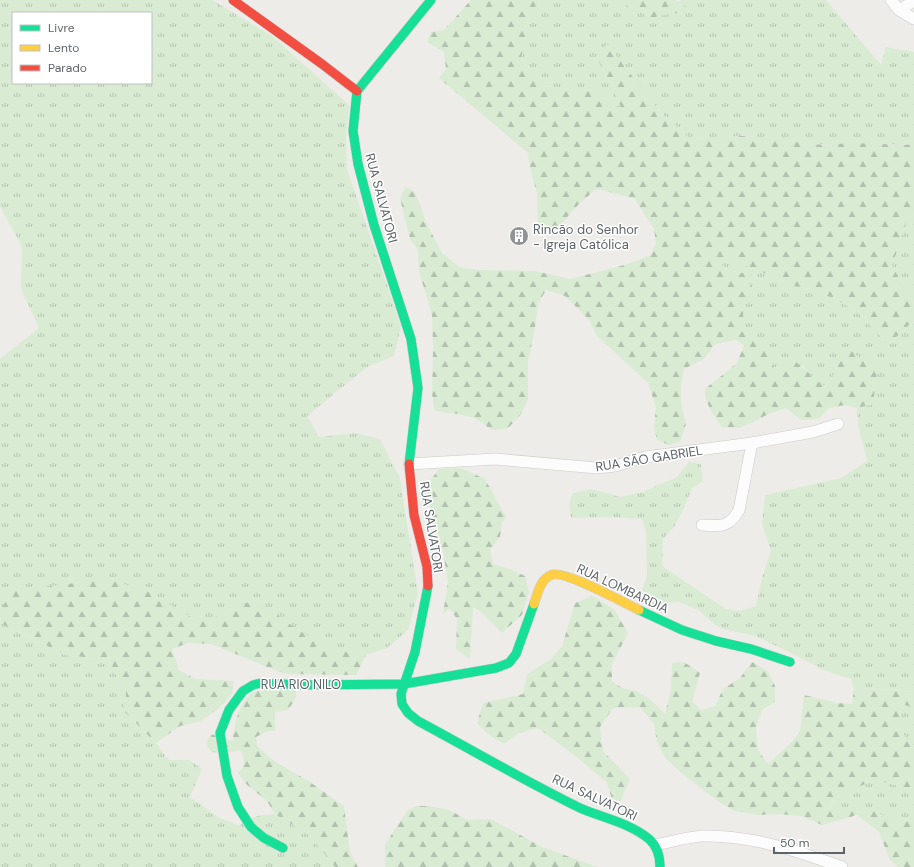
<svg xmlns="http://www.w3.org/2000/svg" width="914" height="867" font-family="'DM Sans',sans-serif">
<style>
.grass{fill:url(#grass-tufts);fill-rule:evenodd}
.forest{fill:url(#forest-firs)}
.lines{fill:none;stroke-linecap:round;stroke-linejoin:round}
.street-casing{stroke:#cacaca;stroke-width:12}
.fast-casing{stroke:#cacbcb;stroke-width:10}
.slow-casing{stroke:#cacbcb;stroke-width:10}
.jam-casing{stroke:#cacbcb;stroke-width:10}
.street{stroke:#fcfcfc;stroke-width:11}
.fast{stroke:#16e098;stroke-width:9}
.slow{stroke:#ffcf43;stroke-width:9}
.jam{stroke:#f24e42;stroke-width:9}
.labels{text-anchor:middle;stroke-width:3;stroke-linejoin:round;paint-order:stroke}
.street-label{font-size:13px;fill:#5d6468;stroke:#fff}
.poi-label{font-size:13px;fill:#5d6468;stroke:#fff;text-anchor:start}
</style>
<defs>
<pattern id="grass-tufts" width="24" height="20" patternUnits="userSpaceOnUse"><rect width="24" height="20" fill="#d9ebd3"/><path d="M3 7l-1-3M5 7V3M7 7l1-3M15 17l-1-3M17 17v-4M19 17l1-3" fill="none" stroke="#b3c2af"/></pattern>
<pattern id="forest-firs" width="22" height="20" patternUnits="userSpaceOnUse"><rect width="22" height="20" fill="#d9ebd3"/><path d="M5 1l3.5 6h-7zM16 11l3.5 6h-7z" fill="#b3c2af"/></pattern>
</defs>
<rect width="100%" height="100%" fill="#eeece9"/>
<g class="grass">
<path d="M0,0H212L272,36L349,105L346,138L347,169L401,326L394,356L367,367L307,416L319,437L356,433L380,439L400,479L418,593L408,630L387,648L366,655L328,649L285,621L256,598L225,614L199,622L147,591H13L0,610V359L39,328L21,289L22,247L0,206ZM13,13H151V83H13Z"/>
<polygon points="540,0 621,0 622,3 652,18 663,15 691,11 677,2 681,0 826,0 881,65 886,47 914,52 914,144 906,145 856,143 813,145 775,138 741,136 690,139 661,113 607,45 596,57 608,78 621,107 591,91 542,86 521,59 525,40 529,13"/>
<polygon points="914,213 914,303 892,266 907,220"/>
<path d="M727,253L747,266L795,286L810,289L830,297L854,309L864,318L888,345L914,320V692L867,688L854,690L851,679L823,670L807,661L756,636L727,630L717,626L698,610L679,602L650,604L640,595L647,576L646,532L642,519L611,517L571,518L569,504L573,493L591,489L620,497L642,492L677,477L689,462L701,464L703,481L692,488L684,508L674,527L663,539L662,566L726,609L740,611L756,606L762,578L771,551L762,524L765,495L841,478L867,461L858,425L857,408L873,404L839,356C836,368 835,377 825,386L814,379L802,365L775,368L762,345L746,333L742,308L746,298L743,273C731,271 726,272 719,261Z"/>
<polygon points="0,623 66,655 109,660 126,693 124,711 156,743 169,760 190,760 202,769 190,797 220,818 238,825 257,816 275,814 311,836 335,867 0,867"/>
<path d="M899,702L914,708V750C900,735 900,722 899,702Z"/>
<polygon points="875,780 907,788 914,786 914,820 893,819 873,811 828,811 839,795"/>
</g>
<g class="forest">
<path d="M471,0H540L529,13L525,40L521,59L542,86L591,91L621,107L608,78L596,57L607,44L661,113L690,139L741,136L775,138L813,145L856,143L905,145L914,144V213L907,220L892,266L914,303V320L888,345L864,318L854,309L830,297L810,289L795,286L747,266L727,253L719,261C726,272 732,271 743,273L753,290C739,307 743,313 746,333L762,345L775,368L785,367L792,360C805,367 813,379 825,386C835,378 836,368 839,356L850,350L861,359L878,366L873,404L857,408L845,405L829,408L819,419L801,420L786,408L771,413L740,428L722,427C714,415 705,405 705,389L737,363L744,345L736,340L715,344L704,359L684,369L681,386V403L686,424L680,442L669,445L657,440L654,427L656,407L648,383L597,336L589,320L565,296L546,290L538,304L535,328L528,362V400L519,417L507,429L492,430L475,418L458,414L435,411L432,394L433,349L432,315L419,271L418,250L410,239L400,198L406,187L415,192L427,224L442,253L461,268L484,270L535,271L570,279L628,264L651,255L656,244L654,229L634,198L596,189L579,204L556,230L538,234L537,194L529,163L528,153L439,78L446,69L444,52L427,42L431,32L444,30Z"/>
<polygon points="621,0 675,0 692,11 663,15 652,18 622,3"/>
<polygon points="461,468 485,479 506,517 502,522 500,537 490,550 493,564 510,569 525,576 529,592 522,615 502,633 480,611 473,607 470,659 456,649 457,619 450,609 443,614 448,581 442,547 431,516 427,485 439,469"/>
<polygon points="106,579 147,591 199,622 225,614 256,598 285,621 328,649 366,655 356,675 285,674 211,644 188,643 172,649 179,670 195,679 234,681 232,694 218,709 201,721 180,726 156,743 124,711 126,693 109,660 66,655 0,623 0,610 13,591"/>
<path d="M592,596L614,609L628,633L612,664V681C622,689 624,688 635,691C647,695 657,705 665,714L671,690L672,663L684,662L700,673L692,702L702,710L715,706L723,689L740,678L752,662L768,671L775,686V702L762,710L756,727L758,750L768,764L793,741L800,731L804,695L838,703L852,704L854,690L867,688L914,692V708L899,703C900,722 900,735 914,750V786L907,788L875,780L839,795L828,810L873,811L893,819L914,820V867H898L890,860L879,832L857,815L822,825L801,816L779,814L758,815L735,811L722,804L685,776L666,759L657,742L654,724L640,707L613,708L600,727L603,751L630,779L620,802L612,799L607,783L579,759L538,728L519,733L504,744L489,735L477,723L483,703L523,694L527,674L551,659L562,646L575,603Z"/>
<path d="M296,690V698L288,710L275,712V731H268L256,737L257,746L274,761L310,782L344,806L350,852L358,867H335L311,836L275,814L267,801L246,784L238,773C246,764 245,761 240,750L227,753L211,752L206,743L211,734L233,741C233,726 241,693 258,691C270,689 284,690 296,690Z"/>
<polygon points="417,806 430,806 449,810 468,820 491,819 542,847 597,867 385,867 385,845 395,829 408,810"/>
</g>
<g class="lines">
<defs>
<g id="street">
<polyline points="891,0 899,10 914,19"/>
<polyline points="899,10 914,1"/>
<polyline points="409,464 495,459 597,468 615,466 645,457 752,443 813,432 838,424"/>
<path d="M702,525C720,526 729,528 739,510L752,443"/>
<path d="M655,845C670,842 687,837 703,836C752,835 797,851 842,867"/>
</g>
<g id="fast">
<polyline points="409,464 418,388 411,339 374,225 358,164 353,131 357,91 431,0"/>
<path d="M428,586L415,652L401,694L402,704L408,713L418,721C472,750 525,781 580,808C603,818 630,823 649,839C657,846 660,857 660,867"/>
<polyline points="639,610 682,630 716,641 751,649 790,662"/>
<polyline points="283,848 264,838 251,827 238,807 227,776 220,733 229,710 243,691 253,685 261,683 302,685 404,684 496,668 509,663 516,654 534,604"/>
</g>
<path id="slow" d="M534,604C538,593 540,580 551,575C563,569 624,603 639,610"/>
<g id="jam">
<polyline points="233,0 322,64 357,91"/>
<polyline points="409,464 414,515 427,567 428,586"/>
</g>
</defs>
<use href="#street" class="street-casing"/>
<use href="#fast" class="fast-casing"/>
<use href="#slow" class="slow-casing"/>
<use href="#jam" class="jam-casing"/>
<use href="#street" class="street"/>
<use href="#fast" class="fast"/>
<use href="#slow" class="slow"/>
<use href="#jam" class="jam"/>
</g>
<defs>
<symbol id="building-disc" viewBox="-11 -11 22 22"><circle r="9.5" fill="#909495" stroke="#fff"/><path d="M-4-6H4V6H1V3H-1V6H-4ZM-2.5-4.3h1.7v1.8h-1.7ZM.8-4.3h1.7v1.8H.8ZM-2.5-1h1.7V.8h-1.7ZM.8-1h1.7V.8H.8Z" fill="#fff"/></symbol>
</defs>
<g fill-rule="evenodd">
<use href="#building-disc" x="508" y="225" width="22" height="22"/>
</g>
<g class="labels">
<g class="street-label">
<text transform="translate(382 198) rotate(75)" y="5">RUA SALVATORI</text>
<text transform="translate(649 458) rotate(-9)" y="5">RUA SÃO GABRIEL</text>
<text transform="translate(432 527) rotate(81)" y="5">RUA SALVATORI</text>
<text transform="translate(623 588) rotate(25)" y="5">RUA LOMBARDIA</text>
<text x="301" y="689">RUA RIO NILO</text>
<text transform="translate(595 797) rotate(25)" y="5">RUA SALVATORI</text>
</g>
<g class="poi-label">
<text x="533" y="234">Rincão do Senhor<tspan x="533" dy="15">- Igreja Católica</tspan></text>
</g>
</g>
<rect x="12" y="12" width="140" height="72" fill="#ffffff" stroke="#bec1c3"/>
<rect x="20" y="25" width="20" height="6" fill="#16e098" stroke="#bec1c3"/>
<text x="48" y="32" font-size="12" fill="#5d6468">Livre</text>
<rect x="20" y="45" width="20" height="6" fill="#ffcf43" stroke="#bec1c3"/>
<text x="48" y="52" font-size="12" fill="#5d6468">Lento</text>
<rect x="20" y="65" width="20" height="6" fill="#f24e42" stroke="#bec1c3"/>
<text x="48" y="72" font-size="12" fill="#5d6468">Parado</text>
<path d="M774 847v6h70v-6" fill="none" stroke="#5d6468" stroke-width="2"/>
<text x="780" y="847" font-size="12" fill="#5d6468" stroke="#ffffff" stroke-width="3" paint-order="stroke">50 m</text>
</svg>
